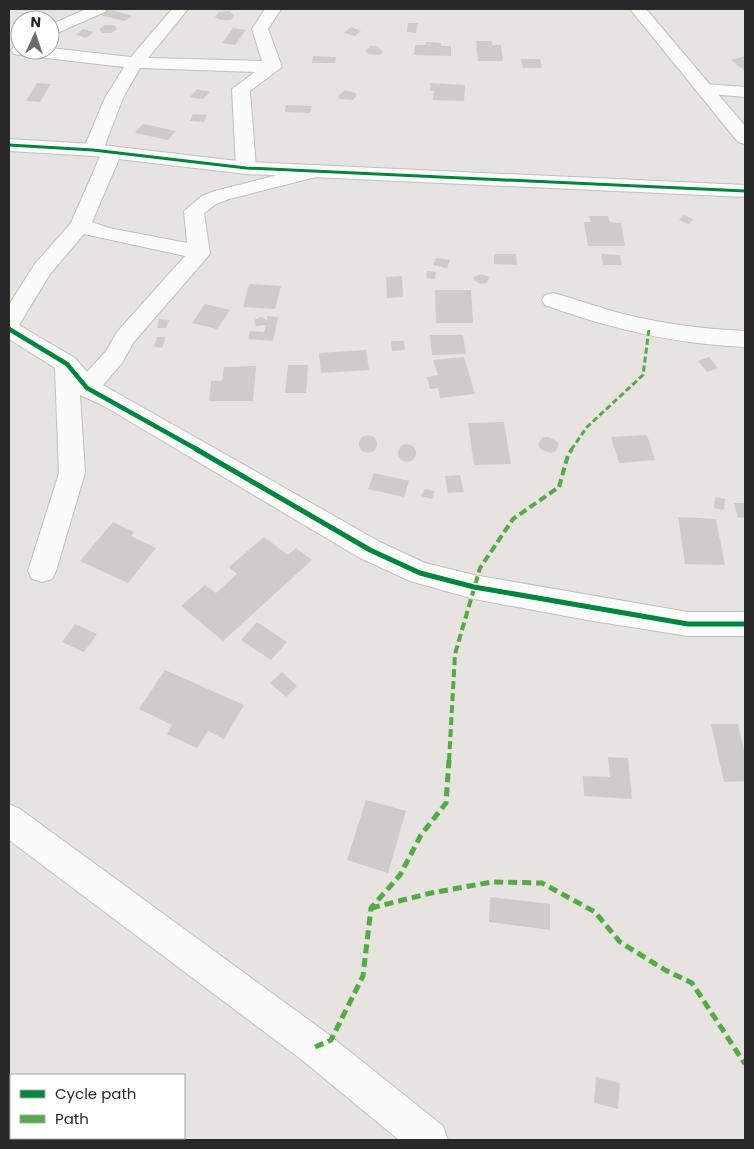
<svg xmlns="http://www.w3.org/2000/svg" width="754" height="1149" font-family="Poppins,sans-serif">
<style>
.building{fill:#cecbc9}
.lines{fill:none;stroke-linecap:round;stroke-linejoin:round}
.minor-casing{stroke:#c0c0c1;stroke-width:2}
.tertiary-casing{stroke:#c0c0c1;stroke-width:2}
.minor{fill:#fbfbfa;fill-rule:evenodd}
.tertiary{fill:#fbfbfa;fill-rule:evenodd}
.quiet-far2{stroke:#53ab44;stroke-width:3;stroke-dasharray:6 3;stroke-linecap:butt}
.quiet-far1{stroke:#53ab44;stroke-width:4;stroke-dasharray:8 4;stroke-linecap:butt}
.quiet{stroke:#53ab44;stroke-width:5;stroke-dasharray:9 5;stroke-linecap:butt}
.cycleway-far2-casing{stroke:#fff;stroke-width:5}
.cycleway-far1-casing{stroke:#fff;stroke-width:7}
.cycleway-casing{stroke:#fff;stroke-width:8}
.cycleway-far2{stroke:#00873e;stroke-width:3}
.cycleway-far1{stroke:#00873e;stroke-width:4.5}
.cycleway{stroke:#00873e;stroke-width:5}
</style>
<rect width="100%" height="100%" fill="#e6e3e0"/>
<g class="building">
<polygon points="108,9 132,16 125,21 100,15"/>
<polygon points="229,11 234,15 231,20 221,20 215,17 219,12"/>
<polygon points="408,23 418,23 416,33 407,32"/>
<polygon points="105,25 114,25 117,29 111,33 102,33 99,29"/>
<polygon points="351,27 361,31 355,36 344,33"/>
<polygon points="233,28 246,30 235,45 222,43"/>
<polygon points="83,29 94,32 86,38 76,35"/>
<polygon points="476,41 492,41 492,45 501,45 503,61 478,61"/>
<polygon points="426,42 441,43 441,46 451,46 451,56 414,55 415,45 426,45"/>
<polygon points="371,46 377,46 383,52 379,55 368,54 365,51"/>
<polygon points="313,56 336,57 335,63 312,63"/>
<polygon points="745,56 745,71 731,60"/>
<polygon points="521,59 540,59 542,68 523,68"/>
<polygon points="37,83 51,84 40,102 26,101"/>
<polygon points="430,83 465,85 464,101 433,100 434,91 430,91"/>
<polygon points="197,89 210,92 203,99 190,97"/>
<polygon points="345,90 356,93 356,96 353,100 340,99 338,96"/>
<polygon points="286,105 312,106 310,113 285,112"/>
<polygon points="193,114 207,115 204,122 190,121"/>
<polygon points="143,124 176,131 168,140 135,133"/>
<polygon points="684,215 693,219 689,224 679,220"/>
<polygon points="589,216 608,216 610,222 621,223 625,246 588,246 584,222 591,222"/>
<polygon points="494,254 516,254 517,265 494,264"/>
<polygon points="601,254 620,255 622,265 603,265"/>
<polygon points="436,258 450,260 447,268 433,265"/>
<polygon points="427,271 436,272 435,279 426,278"/>
<polygon points="481,274 489,277 487,283 480,284 474,280 474,277"/>
<polygon points="402,276 403,297 387,298 386,277"/>
<polygon points="249,284 281,286 275,309 243,307"/>
<polygon points="435,290 471,290 473,323 436,323"/>
<polygon points="205,304 230,310 217,329 192,323"/>
<polygon points="268,316 278,317 273,341 248,339 250,331 264,332 266,325 256,326 254,320 261,317 267,320"/>
<polygon points="159,319 169,320 166,328 157,328"/>
<polygon points="430,335 463,335 466,354 432,355"/>
<polygon points="157,337 166,337 162,348 154,347"/>
<polygon points="391,341 404,341 405,350 392,351"/>
<polygon points="366,350 369,370 321,373 319,353"/>
<polygon points="464,357 475,394 440,398 438,388 430,389 427,377 438,375 433,360"/>
<polygon points="709,357 718,368 707,372 698,361"/>
<polygon points="288,365 308,365 306,393 285,393"/>
<polygon points="256,366 253,401 209,401 211,381 222,381 224,367"/>
<polygon points="504,422 511,464 474,465 468,423"/>
<circle cx="368" cy="444" r="9"/>
<polygon points="647,435 655,460 619,463 611,437"/>
<polygon points="543,437 549,437 559,443 556,451 551,453 540,449 538,444"/>
<circle cx="407" cy="453" r="9"/>
<polygon points="374,473 409,481 404,497 368,489"/>
<polygon points="460,475 464,492 448,493 445,476"/>
<polygon points="425,489 435,491 432,499 421,496"/>
<polygon points="715,497 725,499 724,510 714,508"/>
<polygon points="734,503 745,503 745,517 738,518"/>
<polygon points="678,517 716,519 725,565 685,564"/>
<polygon points="113,522 134,532 131,536 156,548 128,583 80,561"/>
<polygon points="264,537 288,555 296,548 312,560 223,641 181,606 205,585 216,593 237,574 229,567"/>
<polygon points="257,622 287,642 271,660 241,640"/>
<polygon points="75,624 97,634 84,652 62,642"/>
<polygon points="165,670 244,705 224,739 208,731 197,748 167,734 172,725 139,709"/>
<polygon points="282,672 297,686 286,697 270,683"/>
<polygon points="711,724 738,724 745,755 745,781 724,782"/>
<polygon points="608,757 628,758 632,799 584,796 583,776 610,777"/>
<polygon points="366,800 406,811 388,873 347,860"/>
<polygon points="490,897 550,904 550,930 489,922"/>
<polygon points="596,1077 620,1083 618,1109 594,1103"/>
<polygon points="58,1138 105,1138 103,1140 56,1140"/>
</g>
<g class="lines">
<defs>
<g id="minor">
<polygon points="86,9 107,9 105,12 50,36 50,25"/>
<polygon points="172,9 188,9 148,58 262,61 252,29 265,9 281,9 268,29 282,67 250,91 256,168 253,172 239,172 236,168 232,89 255,72 140,68 123,98 103,150 100,154 86,154 83,150 105,98 124,67 20,55 14,54 11,50 14,46 20,45 20,50 50,48 131,57"/>
<polygon points="705,84 745,87 745,97 699,93 696,89 699,85"/>
<path d="M112,146L119,148L122,152L92,222L109,228L187,243L184,211L202,196L215,191L317,165L324,167L327,171L324,175L229,199L216,204L204,213L210,254L133,343L122,363L103,385L380,542L425,563L474,575L688,612H745V636H688L587,620L474,599L410,581L360,558L104,406L80,395L85,473L56,571L52,579L42,582L32,579L28,571L59,473L55,368L9,339V305L34,265L71,223L102,152L105,148ZM84,234L185,256L117,332L106,351L87,372L75,358L19,325L50,274Z"/>
<path d="M553,293C577,299 599,308 623,314C663,324 704,329 745,331V347C676,344 610,329 545,305L542,300L545,295Z"/>
<polygon points="9,804 20,809 328,1034 443,1126 448,1140 399,1140 302,1060 9,840"/>
</g>
<g id="tertiary">
<polygon points="630,9 646,9 745,126 745,144 738,142"/>
<polygon points="9,139 93,144 246,162 745,185 745,197 246,174 93,156 9,151"/>
</g>
</defs>
<use href="#minor" class="minor-casing"/>
<use href="#tertiary" class="tertiary-casing"/>
<use href="#minor" class="minor"/>
<use href="#tertiary" class="tertiary"/>
<polyline class="quiet-far2" points="571,450 587,427 643,375 649,329"/>
<polyline class="quiet-far1" points="449,761 455,654 480,568 513,519 559,487 568,455 572,449"/>
<g class="quiet">
<polyline points="371,908 431,893 492,882 542,883 595,912 620,942 665,970 692,983 745,1064"/>
<polyline points="315,1047 331,1040 363,976 371,908 400,875 421,835 446,803 449,760"/>
</g>
<defs>
<polyline id="cycleway-far2" points="9,145 93,150 246,168 745,191"/>
<polyline id="cycleway-far1" points="9,329 67,364 87,388 198,450"/>
<polyline id="cycleway" points="196,449 370,550 420,573 474,587 688,624 745,624"/>
</defs>
<use href="#cycleway-far2" class="cycleway-far2-casing"/>
<use href="#cycleway-far1" class="cycleway-far1-casing"/>
<use href="#cycleway" class="cycleway-casing"/>
<use href="#cycleway-far2" class="cycleway-far2"/>
<use href="#cycleway-far1" class="cycleway-far1"/>
<use href="#cycleway" class="cycleway"/>
</g>
<rect width="754" height="1149" fill="none" stroke="#292929" stroke-width="20"/>
<rect x="10" y="1074" width="175" height="65" fill="#ffffff" stroke="#a9a9a9"/>
<rect x="20" y="1090" width="25" height="8" fill="#00873e" stroke="#a9a9a9"/>
<text x="55" y="1099" font-size="15" fill="#292929">Cycle path</text>
<rect x="20" y="1115" width="25" height="8" fill="#53ab44" stroke="#a9a9a9"/>
<text x="55" y="1124" font-size="15" fill="#292929">Path</text>
<g transform="translate(35 35) rotate(3)"><circle r="24" fill="#ffffff" stroke="#a9a9a9"/>
<path d="M0-4L9 19L0 12L-9 19Z" fill="#6b6a69"/>
<text y="-8" font-size="14" font-weight="bold" text-anchor="middle" fill="#292929">N</text>
</g>
</svg>
